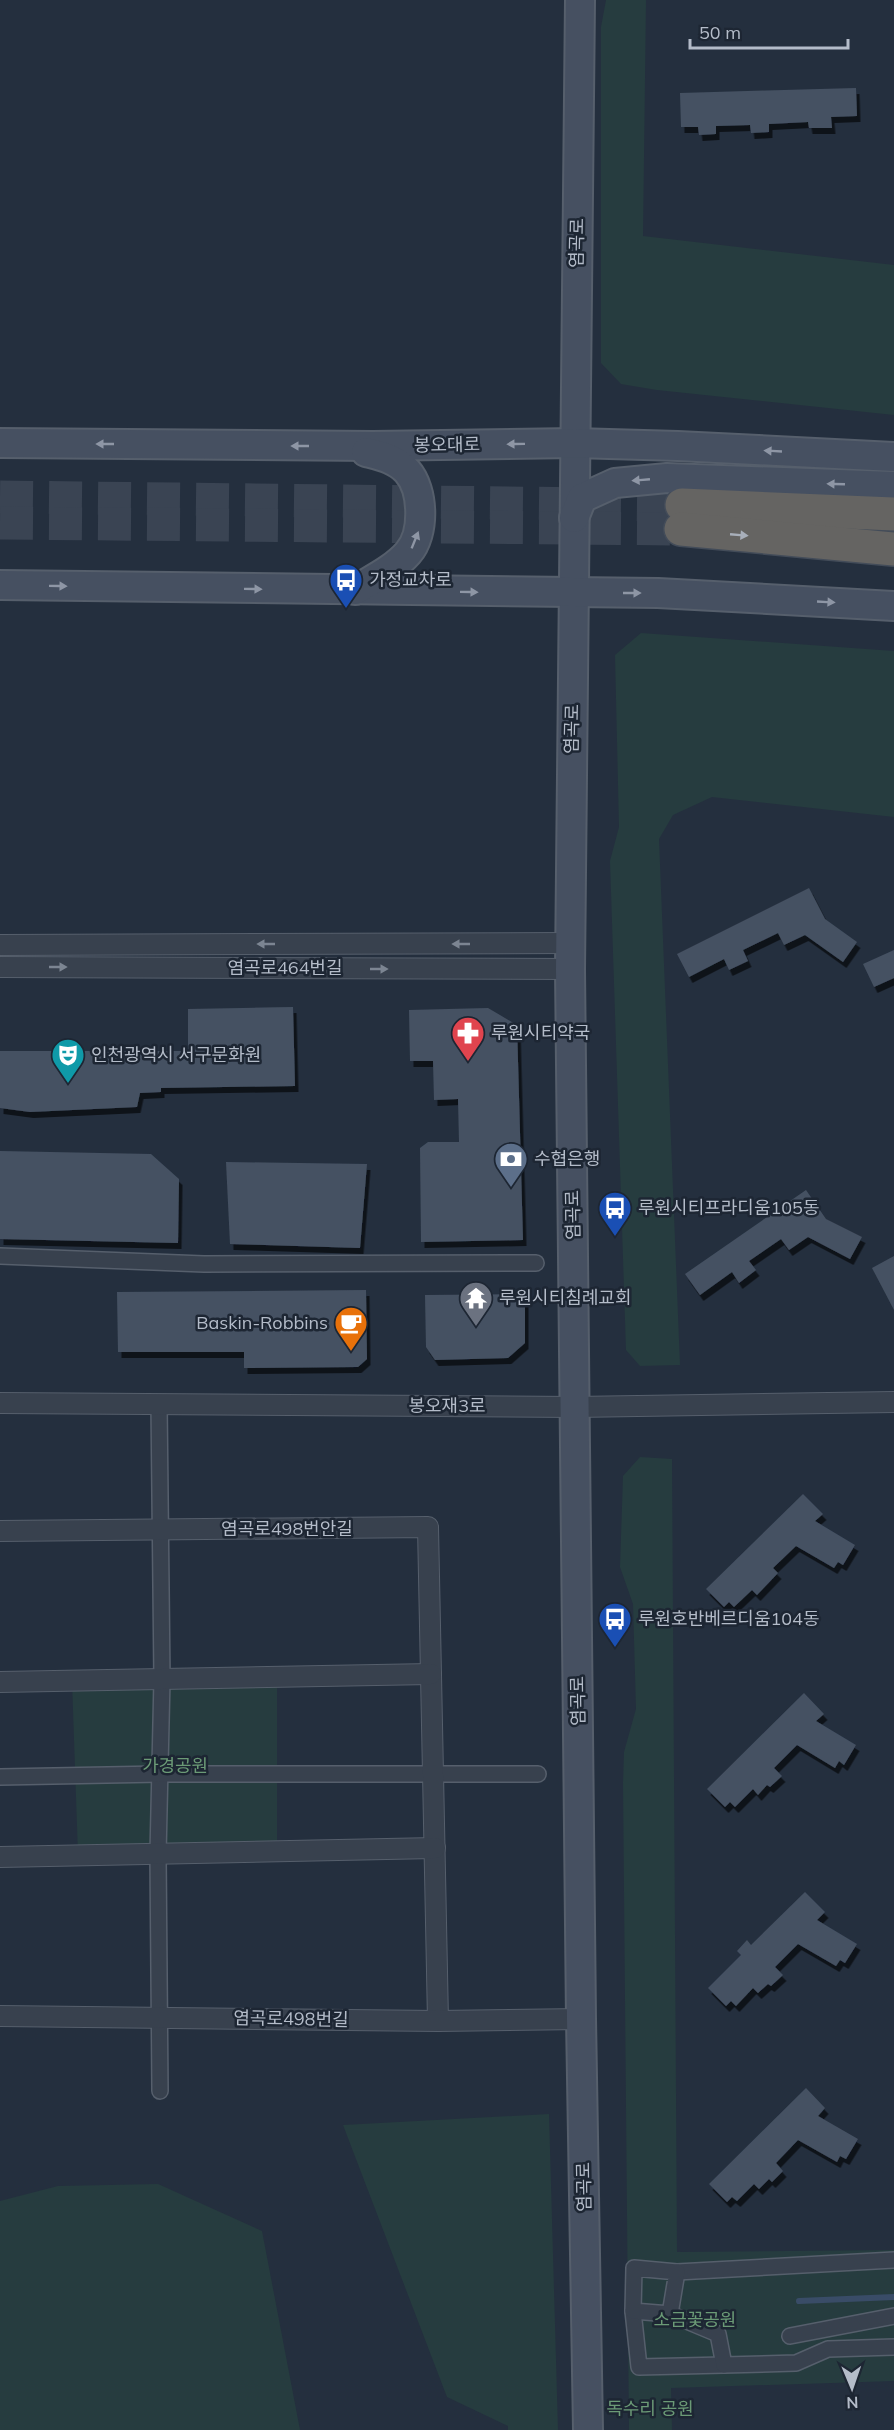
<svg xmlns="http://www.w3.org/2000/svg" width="894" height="2430" font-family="Mulish,'Noto Sans KR',sans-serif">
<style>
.green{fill:#263c3f}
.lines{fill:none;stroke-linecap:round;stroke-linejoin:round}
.stream{stroke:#394c67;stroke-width:6}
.building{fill:#455162;filter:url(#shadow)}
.trunk-tunnel{stroke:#3a4453;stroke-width:33;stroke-dasharray:33 16;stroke-linecap:butt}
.pedestrian-casing{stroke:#565f6c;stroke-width:18}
.minor-casing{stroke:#565f6c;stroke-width:22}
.secondary-casing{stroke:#565f6c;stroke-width:32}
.trunk-casing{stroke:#434c59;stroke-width:36}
.pedestrian{stroke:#38414e;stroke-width:15}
.minor{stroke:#38414e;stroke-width:20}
.secondary{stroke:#465061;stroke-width:28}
.trunk{stroke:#656462;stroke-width:33}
.oneway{fill:#8e96a5}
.oneway2{fill:#a8afba}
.oneway3{fill:#7c8592}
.labels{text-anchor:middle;stroke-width:5;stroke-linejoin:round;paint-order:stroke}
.street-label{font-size:18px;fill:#b4bcc9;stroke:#1d2633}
.poi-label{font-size:18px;fill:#b4bcc9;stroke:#1d2633;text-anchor:start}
.park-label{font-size:18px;fill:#6b9a76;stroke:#1d2633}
</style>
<defs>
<filter id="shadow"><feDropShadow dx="3.5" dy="6" stdDeviation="0" flood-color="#0009"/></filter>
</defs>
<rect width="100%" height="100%" fill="#242f3e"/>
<g class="green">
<polygon points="606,0 646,0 643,236 894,265 894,415 657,390 621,384 601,363 601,27"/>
<polygon points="641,633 894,651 894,817 712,797 673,815 659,839 680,1365 640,1366 626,1350 610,861 619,827 615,655"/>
<polygon points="640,1457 672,1459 677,2252 894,2250 894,2381 671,2388 672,2430 629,2430 623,1783 624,1752 636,1709 633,1604 620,1567 623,1476"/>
<polygon points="277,1677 277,1851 78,1855 72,1681"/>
<polygon points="549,2114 558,2430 508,2430 508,2426 447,2397 343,2125"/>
<polygon points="158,2184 262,2231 300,2430 0,2430 0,2201 58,2186"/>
</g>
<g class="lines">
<polyline class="stream" points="799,2301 894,2297"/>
</g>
<g class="building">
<polygon points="856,88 857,116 831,117 832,128 809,128 808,122 769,124 769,132 751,133 750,125 716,126 716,134 699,135 698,127 681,127 680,93"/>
<polygon points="809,888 825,919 857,942 843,962 805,935 784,945 778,933 743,950 748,961 729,970 724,959 689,977 677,954"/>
<polygon points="894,950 894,978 874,987 863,964"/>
<polygon points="293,1007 295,1086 161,1088 161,1092 140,1093 137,1107 30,1112 0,1108 0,1051 188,1051 188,1009"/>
<polygon points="488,1008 517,1025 523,1240 421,1242 420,1148 428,1142 459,1142 458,1099 434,1100 433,1061 410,1061 409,1010"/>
<polygon points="0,1151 151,1154 179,1179 178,1243 0,1239"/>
<polygon points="226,1162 367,1164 360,1248 230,1244"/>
<polygon points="806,1190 826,1219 862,1237 850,1259 808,1237 789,1250 781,1239 749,1261 756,1270 739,1283 732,1272 700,1295 685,1274"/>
<polygon points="894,1256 894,1310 872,1268"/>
<polygon points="366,1290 367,1359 358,1367 244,1368 244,1352 118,1352 117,1292"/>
<polygon points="525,1294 525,1343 508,1358 435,1360 426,1347 425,1295"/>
<polygon points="803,1494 823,1514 815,1521 855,1545 843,1565 838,1562 834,1568 796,1546 773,1568 778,1573 757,1595 752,1590 734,1607 729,1602 724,1607 706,1589"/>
<polygon points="804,1693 824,1714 816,1721 856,1745 844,1765 839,1761 835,1768 797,1745 774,1768 782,1776 770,1787 767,1785 758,1795 753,1789 735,1807 730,1802 725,1807 707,1789"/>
<polygon points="805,1892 825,1912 817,1920 857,1944 845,1963 840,1960 836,1966 798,1944 775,1967 783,1975 771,1986 768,1984 758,1993 753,1988 736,2006 731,2001 726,2006 708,1988 741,1955 737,1951 747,1940 751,1945"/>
<polygon points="806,2088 825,2108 818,2116 858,2139 846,2159 840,2156 837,2162 798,2140 776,2163 783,2171 772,2182 769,2179 759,2189 754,2184 737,2201 732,2197 727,2202 709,2184"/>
</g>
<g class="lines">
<g class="trunk-tunnel">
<polyline points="0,497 682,505"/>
<polyline points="0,523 681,529"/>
</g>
<defs>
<g id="pedestrian">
<polyline points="0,1256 204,1264 536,1263"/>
<polyline points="159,1403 162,1679 158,1854 160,2091"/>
<polyline points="0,1777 161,1774 538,1774"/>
<polyline points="677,2272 894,2260"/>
<polyline points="633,2311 639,2367 724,2365"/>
<polyline points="670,2314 677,2272 634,2268 633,2311 670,2314 718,2334 724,2365 796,2363 828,2349 894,2347"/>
<polyline points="790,2336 894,2316"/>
</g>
<g id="minor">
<polyline points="0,945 569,943"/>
<polyline points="0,967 570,969"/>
<polyline points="0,1403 575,1407 894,1402"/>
<polyline points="0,1531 428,1527 438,2021"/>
<polyline points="0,1682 431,1674"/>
<polyline points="0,1857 435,1848"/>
<polyline points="0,2016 438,2021 581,2019"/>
</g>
<g id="secondary">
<polyline points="580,0 570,969 581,2019 588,2430"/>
<polyline points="0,443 373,446 575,443 678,446 894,457"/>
<polyline points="574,518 582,498 615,483 667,478 894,486"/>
<polyline points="0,585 658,593 894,606"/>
<path d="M355,590C373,579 394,569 408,553C425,534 424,490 407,471C396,459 381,456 366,452"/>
</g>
<g id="trunk">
<polyline points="682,505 894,514"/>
<polyline points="681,529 894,549"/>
</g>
</defs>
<use href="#pedestrian" class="pedestrian-casing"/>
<use href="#minor" class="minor-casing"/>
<use href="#secondary" class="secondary-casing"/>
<use href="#trunk" class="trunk-casing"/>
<use href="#pedestrian" class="pedestrian"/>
<use href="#minor" class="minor"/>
<use href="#secondary" class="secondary"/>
<use href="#trunk" class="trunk"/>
</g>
<defs><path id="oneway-solid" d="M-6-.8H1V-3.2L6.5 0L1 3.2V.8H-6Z" transform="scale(1.5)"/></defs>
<g class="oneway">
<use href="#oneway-solid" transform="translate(105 444) rotate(-180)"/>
<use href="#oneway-solid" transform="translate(516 444) rotate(179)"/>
<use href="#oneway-solid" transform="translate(300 446) rotate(-180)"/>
<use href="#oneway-solid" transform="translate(773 451) rotate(-177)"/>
<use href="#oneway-solid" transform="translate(641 480) rotate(175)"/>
<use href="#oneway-solid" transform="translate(836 484) rotate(-178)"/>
<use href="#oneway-solid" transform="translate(415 540) rotate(-68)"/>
<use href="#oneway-solid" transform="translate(58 586) rotate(1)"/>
<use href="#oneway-solid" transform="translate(253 589) rotate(1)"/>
<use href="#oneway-solid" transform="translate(469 592) rotate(1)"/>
<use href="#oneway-solid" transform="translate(632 593)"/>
<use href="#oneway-solid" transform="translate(826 602) rotate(3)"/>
</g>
<use class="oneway2" href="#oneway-solid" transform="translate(739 535) rotate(5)"/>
<g class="oneway3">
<use href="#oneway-solid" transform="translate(266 944) rotate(180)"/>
<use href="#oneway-solid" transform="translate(461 944) rotate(180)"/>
<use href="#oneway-solid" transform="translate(58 967)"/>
<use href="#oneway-solid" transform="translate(379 969)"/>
</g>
<defs>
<symbol id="bus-pin" viewBox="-11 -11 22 30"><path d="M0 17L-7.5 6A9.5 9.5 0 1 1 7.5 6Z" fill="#1a4fb4" stroke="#1d2633"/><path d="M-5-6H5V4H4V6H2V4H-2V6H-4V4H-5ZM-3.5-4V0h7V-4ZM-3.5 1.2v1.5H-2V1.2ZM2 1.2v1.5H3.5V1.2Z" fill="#fff"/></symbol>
<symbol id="pharmacy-pin" viewBox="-11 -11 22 30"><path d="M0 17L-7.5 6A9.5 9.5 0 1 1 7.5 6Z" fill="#e0444e" stroke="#1d2633"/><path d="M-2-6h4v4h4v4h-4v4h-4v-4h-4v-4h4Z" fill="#fff"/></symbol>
<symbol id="theatre-pin" viewBox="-11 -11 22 30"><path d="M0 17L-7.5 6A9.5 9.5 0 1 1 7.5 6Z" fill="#0f9aa8" stroke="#1d2633"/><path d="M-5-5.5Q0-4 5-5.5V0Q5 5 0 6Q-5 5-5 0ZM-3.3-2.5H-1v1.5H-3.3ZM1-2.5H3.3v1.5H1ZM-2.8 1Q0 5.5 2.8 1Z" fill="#fff"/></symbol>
<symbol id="bank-pin" viewBox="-11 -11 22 30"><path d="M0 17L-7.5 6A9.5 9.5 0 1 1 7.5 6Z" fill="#5c6f8a" stroke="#1d2633"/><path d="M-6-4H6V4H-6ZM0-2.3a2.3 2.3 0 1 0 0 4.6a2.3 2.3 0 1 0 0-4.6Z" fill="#fff"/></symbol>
<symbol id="temple-pin" viewBox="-11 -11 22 30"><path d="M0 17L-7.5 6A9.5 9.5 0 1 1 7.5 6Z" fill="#6b7280" stroke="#1d2633"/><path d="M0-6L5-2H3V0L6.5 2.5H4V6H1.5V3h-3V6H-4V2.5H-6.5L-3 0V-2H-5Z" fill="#fff"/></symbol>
<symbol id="cafe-pin" viewBox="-11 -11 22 30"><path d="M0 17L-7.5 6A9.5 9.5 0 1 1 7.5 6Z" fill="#e8710a" stroke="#1d2633"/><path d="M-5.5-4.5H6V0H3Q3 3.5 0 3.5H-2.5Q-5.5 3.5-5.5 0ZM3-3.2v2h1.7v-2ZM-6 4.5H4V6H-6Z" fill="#fff"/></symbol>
</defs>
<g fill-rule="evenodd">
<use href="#bus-pin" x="327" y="561" width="38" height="52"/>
<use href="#pharmacy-pin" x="449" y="1014" width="38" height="52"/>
<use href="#theatre-pin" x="49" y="1036" width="38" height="52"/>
<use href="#bank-pin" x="492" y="1140" width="38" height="52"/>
<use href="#bus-pin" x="596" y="1189" width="38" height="52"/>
<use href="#temple-pin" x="457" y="1279" width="38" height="52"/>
<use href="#cafe-pin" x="332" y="1304" width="38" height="52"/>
<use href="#bus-pin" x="596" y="1600" width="38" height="52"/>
</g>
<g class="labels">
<g class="street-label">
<text transform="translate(577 243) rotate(-89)" y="6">염곡로</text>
<text transform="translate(447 445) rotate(-1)" y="6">봉오대로</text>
<text transform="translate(572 729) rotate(-89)" y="6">염곡로</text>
<text x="285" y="974">염곡로464번길</text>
<text transform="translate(573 1215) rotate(-91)" y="6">염곡로</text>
<text x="447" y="1412">봉오재3로</text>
<text x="287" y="1535">염곡로498번안길</text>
<text transform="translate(578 1701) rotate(-91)" y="6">염곡로</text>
<text transform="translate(291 2019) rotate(1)" y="6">염곡로498번길</text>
<text transform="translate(584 2187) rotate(-91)" y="6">염곡로</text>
</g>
<g class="poi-label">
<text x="369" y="586">가정교차로</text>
<text x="491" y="1039">루원시티약국</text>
<text x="91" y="1061">인천광역시 서구문화원</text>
<text x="534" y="1165">수협은행</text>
<text x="638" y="1214">루원시티프라디움105동</text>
<text x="499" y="1304">루원시티침례교회</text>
<text x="328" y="1329" text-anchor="end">Baskin-Robbins</text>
<text x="638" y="1625">루원호반베르디움104동</text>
</g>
<g class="park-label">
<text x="175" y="1772">가경공원</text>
<text x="695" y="2326">소금꽃공원</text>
<text x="650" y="2415">독수리 공원</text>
</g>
</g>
<g transform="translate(852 2388) rotate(178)" stroke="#1d2633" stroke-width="4.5" paint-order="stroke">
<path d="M0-4.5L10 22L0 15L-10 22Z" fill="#b4bcc9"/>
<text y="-9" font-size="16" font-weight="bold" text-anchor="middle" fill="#b4bcc9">N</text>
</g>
<path d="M690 39v9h158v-9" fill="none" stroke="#b4bcc9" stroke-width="3"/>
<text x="699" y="39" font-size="18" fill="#b4bcc9" stroke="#1d2633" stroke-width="4.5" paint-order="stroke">50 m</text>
</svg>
